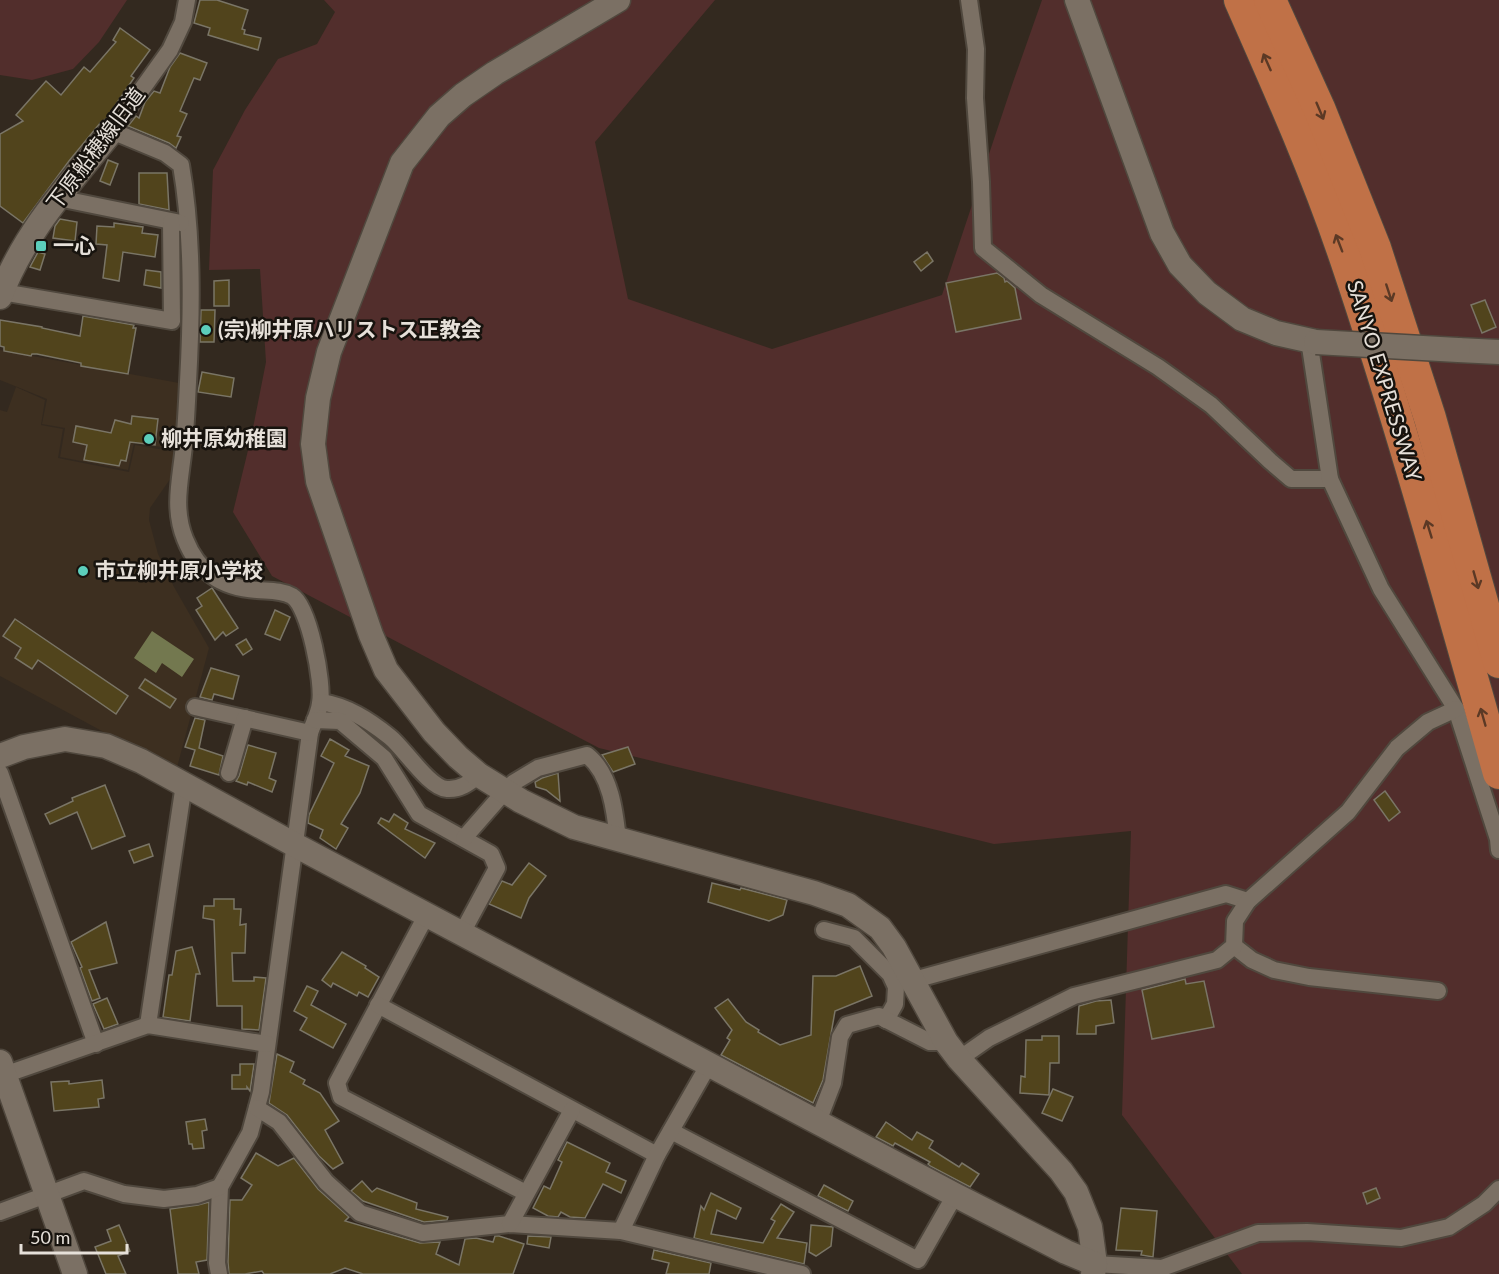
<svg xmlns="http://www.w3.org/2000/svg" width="1499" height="1274" font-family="Lato,'Noto Sans JP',sans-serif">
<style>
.built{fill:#3d2f20}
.green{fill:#522e2c}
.water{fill:#73784f}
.building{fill:#51441c;stroke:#7a7566;stroke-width:1.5}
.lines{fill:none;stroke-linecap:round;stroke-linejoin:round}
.street-casing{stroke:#50483e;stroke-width:20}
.secondary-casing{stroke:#50483e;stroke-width:27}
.highway-casing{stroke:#50483e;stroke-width:34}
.street{stroke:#7b7064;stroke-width:16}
.secondary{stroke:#7b7064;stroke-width:24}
.highway{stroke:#c07147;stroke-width:32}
.secondary-bridge-casing{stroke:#50483e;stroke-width:27;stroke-linecap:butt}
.secondary-bridge{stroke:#7b7064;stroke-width:24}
.oneway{stroke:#5b3925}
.poi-dot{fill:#5ccebb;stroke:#17130e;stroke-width:2}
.labels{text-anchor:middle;stroke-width:5;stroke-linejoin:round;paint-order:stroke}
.street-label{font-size:21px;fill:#e6e0d9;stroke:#17130e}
.poi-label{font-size:21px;font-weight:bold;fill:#e6e0d9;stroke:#17130e;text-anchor:start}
</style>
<rect width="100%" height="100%" fill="#33291f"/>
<g class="built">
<polygon points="0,350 179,383 176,449 134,443 128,470 60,457 65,428 42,424 47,399 0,380"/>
<polygon points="16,387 45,400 41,425 63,429 58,458 129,472 135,445 176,452 175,472 150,508 149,520 158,554 174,587 209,648 176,771 0,676 0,410 7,412"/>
</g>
<g class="green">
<polygon points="0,0 127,0 99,42 73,69 32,80 0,75"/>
<polygon points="324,0 715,0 595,142 628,299 772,349 942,295 1012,85 1042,0 1499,0 1499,1274 1242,1274 1122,1115 1131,831 994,844 599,748 272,576 233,512 251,438 266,362 260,269 209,270 213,170 245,110 278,59 317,44 335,12"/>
</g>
<polygon class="water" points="152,631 194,659 182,677 162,663 156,673 134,658"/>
<g class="building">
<polygon points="200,0 217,0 248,10 242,29 245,30 244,34 261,38 258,50 208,35 210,28 194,23"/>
<polygon points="120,28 150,50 131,76 134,78 114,107 116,107 109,117 101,122 69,161 23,223 0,206 0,134 23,121 16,115 46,81 61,95 84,67 90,72 116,42 113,40"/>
<polygon points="180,53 207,63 200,80 194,78 180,111 187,114 177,136 181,137 176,148 169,143 128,126 136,116 139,118 145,102 154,91 160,93 170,67"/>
<polygon points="108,160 118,164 110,185 100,181"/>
<polygon points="139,173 167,173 169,210 139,204"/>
<polygon points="60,219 77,222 75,241 53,238 55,226"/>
<polygon points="114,223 143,227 142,233 158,235 155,257 123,252 119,281 103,278 107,245 96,244 97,226 114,227"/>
<polygon points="38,252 45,254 40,270 30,267"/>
<polygon points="927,252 933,261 921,271 914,262"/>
<polygon points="146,270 161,272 161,288 144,285"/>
<polygon points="997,273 1004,278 1005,282 1007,281 1015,288 1021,319 956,332 946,283"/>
<polygon points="229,280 229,306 214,306 214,281"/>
<polygon points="1485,300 1496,327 1482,333 1471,305"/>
<polygon points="201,310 215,310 214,342 200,342"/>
<polygon points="83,316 134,325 133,328 136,328 128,374 81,366 81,363 37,354 32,354 31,356 4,351 4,347 0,346 0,320 42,327 42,328 80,336"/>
<polygon points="202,372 234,378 231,397 198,392"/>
<polygon points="132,416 158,419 155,445 130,442 126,461 121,460 119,466 84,460 87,445 73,442 76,426 111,433 115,420 131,424"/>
<polygon points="212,588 238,628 226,636 223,632 215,640 196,610 202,606 197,598"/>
<polygon points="275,610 290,617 280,640 265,634"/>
<polygon points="15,619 128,696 116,714 38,660 32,669 15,658 21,648 3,636"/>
<polygon points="246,639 252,649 243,655 236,645"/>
<polygon points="211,668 239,676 233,699 214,694 212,700 200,697"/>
<polygon points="145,679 176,699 170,708 139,688"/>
<polygon points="195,718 205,720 199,748 223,756 219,775 190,766 195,750 185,747"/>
<polygon points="330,739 349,750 345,756 369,766 360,793 341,824 348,828 336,849 320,838 323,830 308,823 309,815 334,763 321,756"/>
<polygon points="248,745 276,753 269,778 276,781 272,792 248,782 247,785 236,781 239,776"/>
<polygon points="628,747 635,764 613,772 602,755"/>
<polygon points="558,773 560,801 546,790 536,787 535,782 542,778"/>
<polygon points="105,785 125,836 92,849 77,812 50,824 45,814 73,801 72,798"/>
<polygon points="1385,791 1400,812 1389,821 1374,800"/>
<polygon points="394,814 408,823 405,829 435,843 425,858 378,823 381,818 389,822"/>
<polygon points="149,844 153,856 134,863 129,851"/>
<polygon points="529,863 546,876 529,898 521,918 489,904 502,881 512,885"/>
<polygon points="712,883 740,890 741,888 787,900 783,915 769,921 708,902"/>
<polygon points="214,899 234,899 234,909 241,909 240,925 246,924 245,953 232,953 233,981 254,981 254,977 266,978 259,1030 242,1029 242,1006 217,1006 214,920 203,918 204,906 214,906"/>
<polygon points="106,922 117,963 89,970 100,998 92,1001 80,968 82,967 71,942"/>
<polygon points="192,947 200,974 196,974 190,1021 163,1017 169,975 172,975 176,951"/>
<polygon points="342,952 366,966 365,968 379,977 368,997 359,992 357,996 333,983 331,987 322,980"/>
<polygon points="860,966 872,996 835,1011 823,1080 813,1103 721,1055 730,1040 727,1038 732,1030 715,1008 728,999 746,1022 759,1030 758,1032 780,1045 811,1035 813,976 836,976"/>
<polygon points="1185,979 1186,984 1204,981 1214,1027 1152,1039 1142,990"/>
<polygon points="307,986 318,991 311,1005 346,1024 333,1048 300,1030 307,1018 294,1011"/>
<polygon points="107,998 118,1024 104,1029 93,1004"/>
<polygon points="1111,1000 1114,1023 1096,1026 1096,1034 1077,1034 1079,1006 1096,1001"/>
<polygon points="1042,1036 1059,1036 1059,1063 1050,1063 1049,1095 1020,1093 1021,1076 1025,1077 1026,1040 1042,1040"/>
<polygon points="277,1054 294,1062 290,1072 305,1080 303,1084 320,1093 339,1121 325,1130 343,1163 333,1169 319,1156 287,1115 269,1103"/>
<polygon points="240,1064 254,1064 250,1091 247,1087 247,1089 232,1089 232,1075 240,1075"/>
<polygon points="102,1080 104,1098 98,1099 99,1107 54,1111 51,1082 69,1081 69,1084"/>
<polygon points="1053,1089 1073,1097 1062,1121 1042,1113"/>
<polygon points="205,1119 207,1130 202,1131 204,1148 193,1149 192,1144 189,1144 186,1122"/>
<polygon points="886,1122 912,1140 917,1132 933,1141 929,1148 959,1167 962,1163 979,1174 970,1187 930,1166 928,1164 930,1162 895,1143 893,1146 876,1137"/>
<polygon points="567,1142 610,1163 606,1172 626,1181 621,1193 603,1184 585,1218 570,1217 561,1212 558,1217 548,1216 533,1208 544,1186 550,1189 562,1162 558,1160"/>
<polygon points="256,1153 278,1166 294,1158 318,1189 349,1217 345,1221 420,1243 440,1242 436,1254 459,1265 465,1239 476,1238 493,1242 495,1236 499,1236 524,1244 513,1274 363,1274 345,1268 330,1274 264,1274 262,1271 245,1274 229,1274 228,1262 230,1200 242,1200 252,1185 241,1178"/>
<polygon points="362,1181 372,1192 377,1188 417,1203 416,1209 448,1217 447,1220 424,1222 363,1201 351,1191"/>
<polygon points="824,1185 853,1201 848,1211 818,1196"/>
<polygon points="1376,1188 1380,1198 1367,1204 1363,1193"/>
<polygon points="711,1193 741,1208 736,1219 717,1210 711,1234 763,1243 775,1221 771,1219 781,1204 794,1212 777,1238 807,1243 804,1264 694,1238 701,1206 704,1210"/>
<polygon points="209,1202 207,1260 196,1262 199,1274 178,1274 170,1209 198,1205"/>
<polygon points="1121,1208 1157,1211 1153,1257 1141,1255 1142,1251 1116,1250"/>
<polygon points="119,1225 130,1251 118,1256 126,1274 106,1274 95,1247 111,1241 107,1230"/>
<polygon points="811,1225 833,1227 831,1246 816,1256 809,1252"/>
<polygon points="528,1236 551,1237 549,1248 527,1244"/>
<polygon points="654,1250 711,1263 709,1274 666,1274 669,1263 652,1259"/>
</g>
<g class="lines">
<defs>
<g id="street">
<path d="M187,0L183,22L170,50L112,131L165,153L181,165C193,235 192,310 188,382C187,403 186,424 184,445C181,478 172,507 185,539C198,572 221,588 257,590C269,591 281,590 292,596C309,606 324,684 320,703C319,713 313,724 310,733L261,1092L250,1133L220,1187L217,1263L219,1274"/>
<polyline points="969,0 976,49 975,98 981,182 983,248 1041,295 1158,367 1211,405 1270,461 1291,479 1330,479"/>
<polyline points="58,198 181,223"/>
<polyline points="2,292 172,321 171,222"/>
<polyline points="1309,340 1330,479 1381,589 1456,709 1498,839 1499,850"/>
<path d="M321,702C347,706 369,720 390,737C404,748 429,788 447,789C460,790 469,783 479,775"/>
<polyline points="195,707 310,733"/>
<polyline points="315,720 340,721 384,758 419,814 491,854 497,868 462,933"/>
<polyline points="0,773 96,1044"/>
<polyline points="229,773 245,718"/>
<path d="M513,783L538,768L587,755C611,774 615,812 618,840"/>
<polyline points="464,838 499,798"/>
<polyline points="427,914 337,1083 341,1097 526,1193"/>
<polyline points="824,930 854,938 890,974 896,987 895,1004 886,1020"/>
<polyline points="1234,946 1252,960 1274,970 1309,977 1438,991"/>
<polyline points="914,980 1226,894 1248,901"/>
<polyline points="378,1005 657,1155"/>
<polyline points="148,1025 184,784"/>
<polyline points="959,1059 989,1038 1074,996 1217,960 1234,946 1235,921 1248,901 1348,812 1397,748 1428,722 1456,709"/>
<polyline points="4,1075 148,1025 267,1044"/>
<polyline points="257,1108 279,1122 326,1182 360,1213 423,1233 510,1224 621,1231 802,1274"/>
<polyline points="818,1122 833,1083 840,1037 847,1025 879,1016 930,1042 946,1042"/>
<polyline points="671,1131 918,1260 955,1195"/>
<polyline points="0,1212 84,1181 124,1194 164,1199 197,1195 220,1187"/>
<polyline points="510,1224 572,1110"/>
<polyline points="621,1231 657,1155 709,1064"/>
<polyline points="1095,1264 1162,1268 1258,1233 1307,1232 1401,1238 1449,1227 1484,1204 1499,1189"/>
</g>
<g id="secondary">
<polyline points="618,0 495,73 463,95 439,116 402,163 329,352 318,398 313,444 318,481 371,635 386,670 434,732 458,757 479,775 521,801 574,827 814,893 848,905 880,928 894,947 946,1042 959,1059 1061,1171 1076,1192 1090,1227 1095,1264 1093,1274"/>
<polyline points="1077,0 1162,233 1180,265 1207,293 1242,319 1276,333 1316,342"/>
<path d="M0,297C23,234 70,183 112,131"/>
<polyline points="1458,350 1499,352"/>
<polyline points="0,756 24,747 65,739 106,746 141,761 295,845 955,1195 1066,1252 1095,1264"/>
<polyline points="0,1062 75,1274"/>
</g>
<g id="highway">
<path d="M1240,0C1278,86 1316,171 1346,260C1403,429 1450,601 1499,773"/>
<polyline points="1270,0 1319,108 1375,248 1430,418 1499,662"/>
</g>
</defs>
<use href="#street" class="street-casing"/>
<use href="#secondary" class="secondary-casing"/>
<use href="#highway" class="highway-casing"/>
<use href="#street" class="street"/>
<use href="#secondary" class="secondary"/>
<use href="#highway" class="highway"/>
<defs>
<polyline id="secondary-bridge" points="1316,342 1458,350"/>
</defs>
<use href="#secondary-bridge" class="secondary-bridge-casing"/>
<use href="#secondary-bridge" class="secondary-bridge"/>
</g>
<defs><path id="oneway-shaft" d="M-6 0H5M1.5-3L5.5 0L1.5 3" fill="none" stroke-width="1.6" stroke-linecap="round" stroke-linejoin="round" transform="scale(1.5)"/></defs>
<g class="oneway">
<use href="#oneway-shaft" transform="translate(1267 62) rotate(-114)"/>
<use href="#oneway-shaft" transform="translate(1320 111) rotate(67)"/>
<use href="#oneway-shaft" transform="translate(1339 243) rotate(-111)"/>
<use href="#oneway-shaft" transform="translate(1389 293) rotate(72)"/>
<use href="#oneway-shaft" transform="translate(1429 529) rotate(-107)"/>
<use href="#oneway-shaft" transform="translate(1476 580) rotate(74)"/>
<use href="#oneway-shaft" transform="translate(1483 717) rotate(-106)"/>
</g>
<g class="poi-dot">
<rect x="35" y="240" width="12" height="12" rx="3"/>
<circle cx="206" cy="330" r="6"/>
<circle cx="149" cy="439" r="6"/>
<circle cx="83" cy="571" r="6"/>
</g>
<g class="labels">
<g class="street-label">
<text transform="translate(96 149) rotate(-53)" y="7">下原船穂線旧道</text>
<text transform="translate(1384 381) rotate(73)" y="7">SANYO EXPRESSWAY</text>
</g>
<g class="poi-label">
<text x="53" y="253">一心</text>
<text x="218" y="337">(宗)柳井原ハリストス正教会</text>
<text x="161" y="446">柳井原幼稚園</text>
<text x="95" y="578">市立柳井原小学校</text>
</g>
</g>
<path d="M21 1244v9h106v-9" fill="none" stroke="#e6e0d9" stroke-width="3"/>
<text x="30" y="1244" font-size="18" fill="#e6e0d9" stroke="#17130e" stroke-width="4.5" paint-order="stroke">50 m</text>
</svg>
